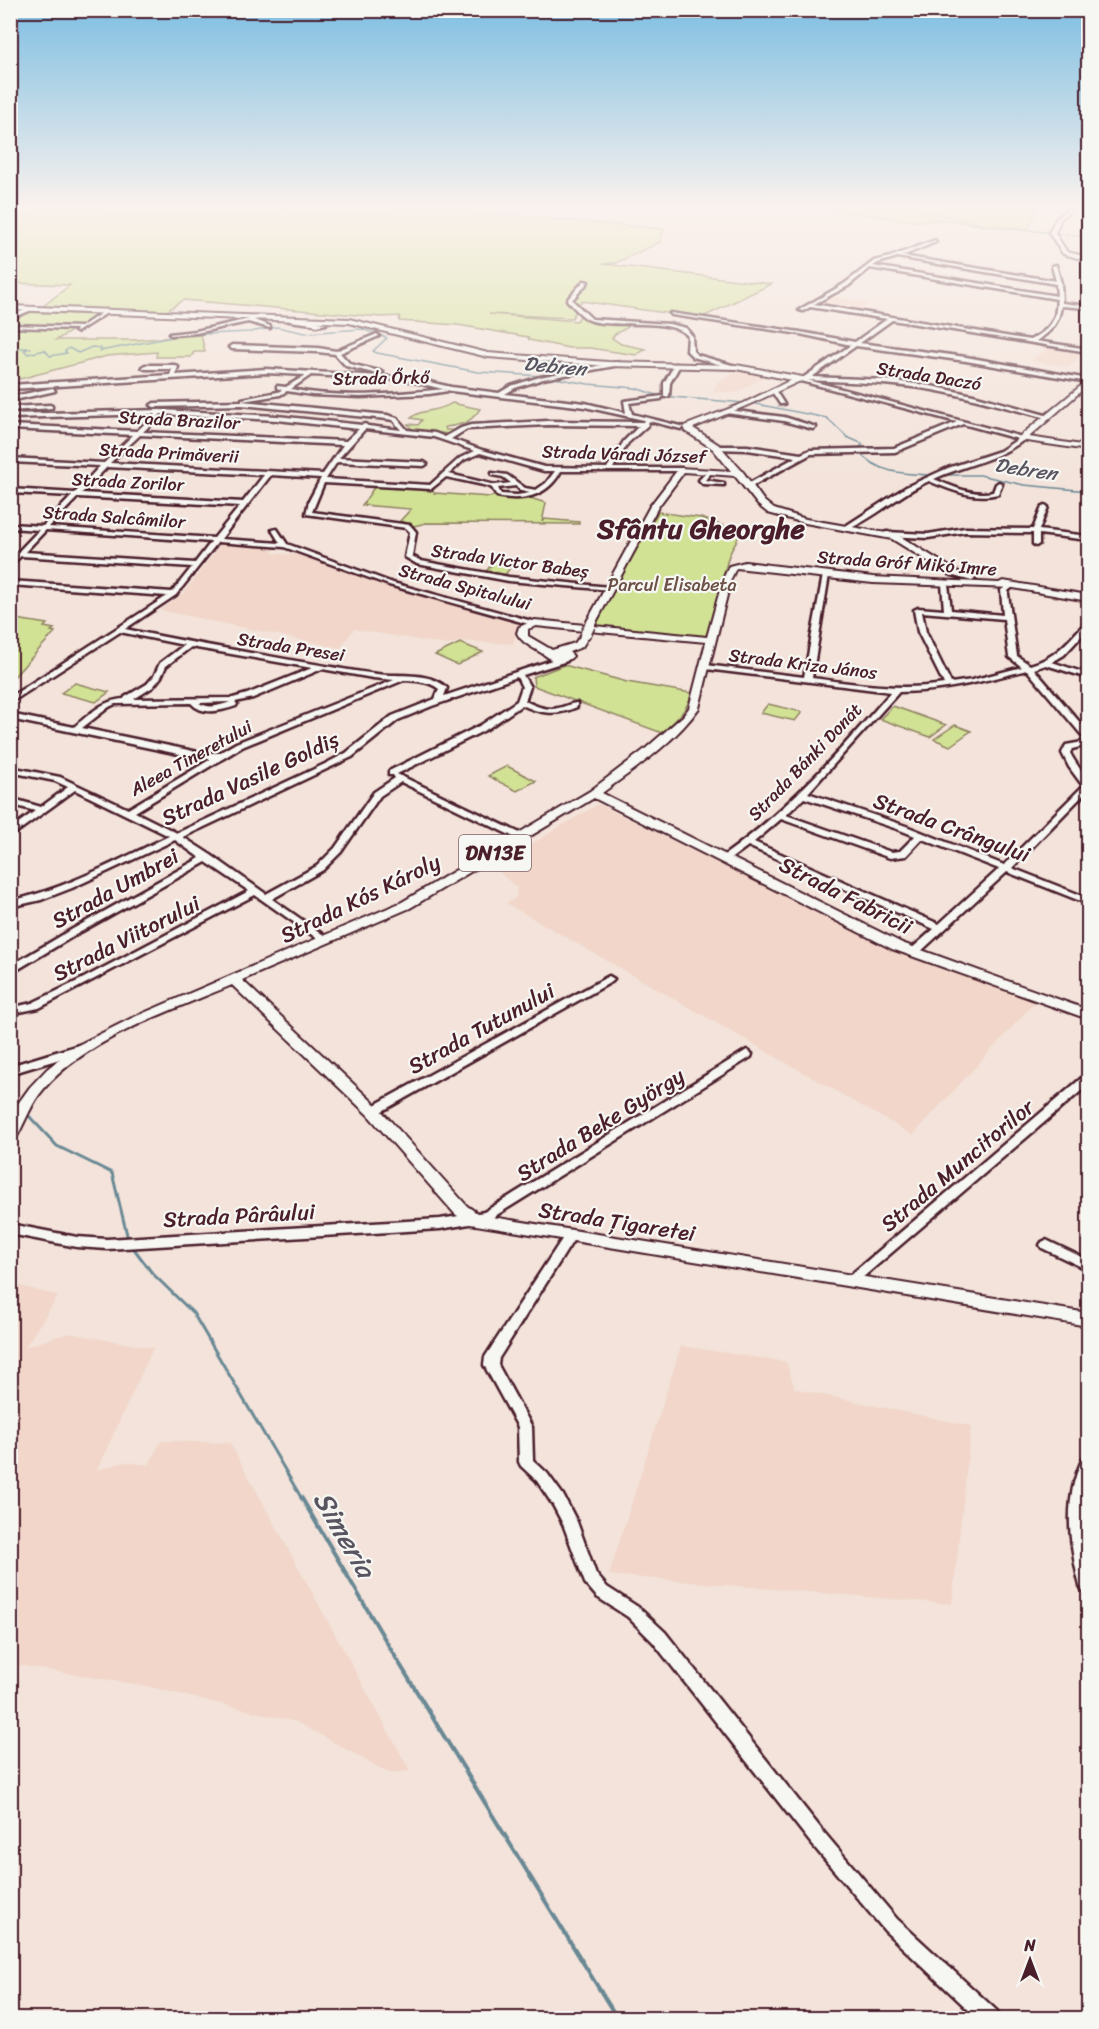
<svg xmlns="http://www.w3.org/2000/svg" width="1099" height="2029" font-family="Sriracha,sans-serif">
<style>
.built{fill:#f1d6c9}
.green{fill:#d1e295;stroke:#8e8060;stroke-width:1.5}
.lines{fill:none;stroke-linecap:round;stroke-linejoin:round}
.stream-far2{stroke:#698894;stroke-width:1.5}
.stream-far1{stroke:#698894;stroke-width:3}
.stream{stroke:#698894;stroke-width:4}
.minor-casing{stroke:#4a1f2b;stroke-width:5}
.major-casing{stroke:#4a1f2b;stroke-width:4}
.minor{fill:#f6f6f2;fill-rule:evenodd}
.major{fill:#f6f6f2;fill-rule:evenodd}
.major-bridge-casing{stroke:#4a1f2b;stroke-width:13;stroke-linecap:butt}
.major-bridge{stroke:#f6f6f2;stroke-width:10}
.labels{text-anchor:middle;stroke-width:4.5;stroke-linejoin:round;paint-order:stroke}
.far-street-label{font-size:18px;fill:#4a1f2b;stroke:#f6f6f2}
.far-park-label{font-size:18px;fill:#6c5046;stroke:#f6f6f2}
.far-water-label{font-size:20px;font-style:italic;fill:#5a5460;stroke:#f6f6f2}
.shield{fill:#f6f6f2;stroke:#7e6067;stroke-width:1.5}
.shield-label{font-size:21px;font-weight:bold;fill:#4a1f2b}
.street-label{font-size:22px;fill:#4a1f2b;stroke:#f6f6f2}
.far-town-label{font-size:28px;font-weight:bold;fill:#4a1f2b;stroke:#f6f6f2}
.near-water-label{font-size:28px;font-style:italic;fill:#5a5460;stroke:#f6f6f2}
</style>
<rect width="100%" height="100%" fill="#f3e3da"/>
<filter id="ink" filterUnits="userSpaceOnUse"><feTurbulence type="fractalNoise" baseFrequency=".0167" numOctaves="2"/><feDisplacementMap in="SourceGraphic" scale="12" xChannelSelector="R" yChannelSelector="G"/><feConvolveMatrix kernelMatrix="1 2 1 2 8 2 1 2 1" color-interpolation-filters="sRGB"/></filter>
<g filter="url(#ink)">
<g class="built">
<polygon points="832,296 870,303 855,312 816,305"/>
<polygon points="1050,346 1084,352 1069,367 1031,361"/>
<polygon points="741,370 768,375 736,393 713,391 718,382"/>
<polygon points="223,541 277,546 272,553 293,555 299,553 395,589 519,623 513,644 461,641 448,645 354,629 340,648 160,610 184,593"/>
<polygon points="598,804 886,945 1036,1001 913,1135 506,903 516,898 517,888 494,867"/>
<polygon points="13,1284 58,1296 25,1347 68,1333 153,1348 97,1470 124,1462 149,1465 161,1441 230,1443 410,1771 389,1773 297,1722 146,1686 11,1664 10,1287"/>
<polygon points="681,1346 786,1362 795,1389 971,1426 952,1604 609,1575"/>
</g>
<g class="green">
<polygon points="11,207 457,207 457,211 664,229 660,242 616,263 603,264 771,284 701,318 581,301 572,318 489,314 577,321 580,316 586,316 588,319 626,324 628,327 615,334 612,338 621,344 646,349 636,355 590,348 569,348 529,340 528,337 458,325 399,321 400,316 381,317 183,300 165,312 42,307 70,285 11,283"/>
<polygon points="809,207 1015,207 1037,209 1027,231 945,220 914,221"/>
<polygon points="25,312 99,315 56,340 135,340 201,335 205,352 194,352 191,357 156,357 157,352 107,356 20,379 11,370 10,326"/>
<path d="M452,403L480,409C470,423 463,425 445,427L446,430H454L450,434L412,430L408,424L418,425L422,420L411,418C422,408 437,413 452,403Z"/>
<polygon points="375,486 429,489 433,490 434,493 490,497 500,494 513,498 527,497 546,503 542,522 544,519 579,522 579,524 426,523 414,526 400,521 411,509 362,505"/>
<polygon points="658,512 701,518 727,527 742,530 729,555 707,637 593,626"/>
<polygon points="497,557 516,559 505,575 485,573"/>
<polygon points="10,618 47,624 44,627 54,629 51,631 55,632 11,680"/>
<polygon points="460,643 483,652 457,665 435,655"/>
<path d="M564,665L627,682L692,693C687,711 676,720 662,733L534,686L533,677Z"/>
<polygon points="75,683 109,692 96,702 61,693"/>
<polygon points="768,704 802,712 795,721 761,713"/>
<polygon points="893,706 946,725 930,737 880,719"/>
<polygon points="955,725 971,731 950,746 934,739"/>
<polygon points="507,766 536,781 517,791 488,776"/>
</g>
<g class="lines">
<g class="stream-far2">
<polyline points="908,207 984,225 1088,237"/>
<polyline points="10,348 31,348 24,350 28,354 45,350 50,356 67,353 65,351 69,348 78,353 92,347 101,348 100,351 183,335 250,332 277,327 305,333 362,329 387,338 373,351 377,353 478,372 544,376"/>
<polyline points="549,377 588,384 635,388 660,396 745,403"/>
<path d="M751,403L827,418L847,437L863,444L857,450C876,474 906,474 934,475"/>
<polyline points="940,475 980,475 1024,485 1088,491"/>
</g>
<g class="stream-far1">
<polyline points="25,1115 29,1116 57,1146 112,1173 128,1239"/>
<polyline points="132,1246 152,1273 193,1313 302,1499"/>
</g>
<polyline class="stream" points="301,1497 393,1653 617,2018"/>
<defs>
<g id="minor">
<path d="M935,240L936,242L902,256L1056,281L1052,266L1056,265L1061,283L1062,303L1088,306V308L1061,306C1059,323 1051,332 1036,341L1088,349V352L892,320L860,343L966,357L1088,379V382L966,361L856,346L812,377L886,380L931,386L973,395L1049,416L1046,418C1008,408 971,397 933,390C892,383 850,382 808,380L1026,438C1000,460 964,465 934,479C953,487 972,496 993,492L996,484L999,482L1002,484L998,494C973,500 951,490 929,481C899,494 876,518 846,530L843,528L844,527L906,487L948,468L1000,451L1018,439L963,424L895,452L811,454L750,487H746V485L796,457L747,450L716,449L713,447L714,446H747L801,454L810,450L894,448L957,422L801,381V379L851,345L800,334L672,315L670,313L800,332L855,342L887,319L810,307L803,311L799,310L844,284L874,261L890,257ZM897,257L1056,284L1057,296L873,266L878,263ZM870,268L1057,299C1056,302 1057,305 1056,309C1055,325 1043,333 1030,340L814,304L848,286Z"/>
<path d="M584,281L588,282L572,300L592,319L669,324L686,328L692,336L693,351L697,355L739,367L736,369L693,357L687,351L688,336C671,317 616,328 592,321C583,319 573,306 567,300Z"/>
<polygon points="30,308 34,309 10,319 10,316"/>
<polygon points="106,310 110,311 77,332 75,331 76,329 10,327 10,325 81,327"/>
<polygon points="263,316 265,318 254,320 270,326 270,328 248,322 196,333 171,335 169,334 196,331"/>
<polygon points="291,319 315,321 326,324 316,326 313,324 289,321"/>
<polygon points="377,334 379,336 340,353 350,364 383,372 381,375 346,366 335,354 318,352 232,349 229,347 232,345 318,348 336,351"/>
<path d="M618,362L620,365L543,379L515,388L505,394L585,403L626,413L624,401L663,396L661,399L629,403L632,414L684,427L681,429L649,421L648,425L628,443L613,468H682L685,470L684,471H561C548,496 523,502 497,496L492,488L488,486L446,477L431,489L324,483L312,512L410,525L416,532L412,556L421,561L509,577L609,587L613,589L611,590L509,581L417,564L405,557L410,532L406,528L306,514L309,501L321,478L271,475L221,539L280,543L272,530L277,529L287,544L393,583L539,623L532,625L389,585L284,547L218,542L176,595L125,629C182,641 239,651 296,661C323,665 350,671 377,674C399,677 430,671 447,688L444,696L561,657H567V661L523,675L530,687L525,701C536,706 547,711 558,708C565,707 570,703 577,703V707C557,716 541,714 522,705L487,729L397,774L524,835L526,837L524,839H518L401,782L380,796L341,852L323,870L272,899L328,938L330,940L328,942H322L255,895L39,1008L10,1014V1008L32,1003L80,980L249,891L206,862L77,934L10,974V966L71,930L200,858L175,840L72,888L41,900L10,907V901C66,889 118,860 169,836L75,790L10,837V829L35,811L10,804V798L41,807L68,787L55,781L10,772V767L60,777L128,809L211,759H203L10,719V714L74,727C90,714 103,700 124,699L125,697L147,684L154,676L160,663L184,645L120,632L10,703V697L167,596L10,585V581L172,592L192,567L21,556L10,566V560L15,555V553L18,552L39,530L10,528V524L43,526L72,496L10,493V489L75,493L100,466L10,462V458L104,463L133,435L10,429V425L137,431L155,414L10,418V414L160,410L277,416L362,425L365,424L368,426L401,430L393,420L387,419L241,405L154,407L151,405L154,403L241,401L387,415L397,418L407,430L435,433L445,437L461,428L471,425L548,421L643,422L644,420L585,407L451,391L406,380L311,375L291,389C336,399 398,394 445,389L448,391L429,394L360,397L312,395L287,391L280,395L242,401V399L278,392L282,390L277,388V386L286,387L306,375L266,373L10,389V385L170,375L172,369H145L142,367L145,365H175L178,367L175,375L266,369L396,377L399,375L451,387L499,393L511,386L540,377ZM161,414L277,420L359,429L346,441L143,432ZM548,425L639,426L624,441L607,468L544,467L482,450L451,439L467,429ZM365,429L434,437L475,451L460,458L430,485L326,479L337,462L424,466L427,464L424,462L339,458ZM140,435L343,445L323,474L110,463ZM480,453L544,471H555L546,483L536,490L525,488L507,475L492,473V475L503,477L511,483L495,485L449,474L464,460ZM107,467L264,475L243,502L82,493ZM516,486L521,491L530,493L517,495L501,494L498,488ZM78,497L240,506L214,538L49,527ZM46,530L211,542L195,563L25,552ZM191,647L312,668L247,694L233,698L134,699L153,687L161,677L166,666ZM322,669L373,678L394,680L236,743L219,753H203L82,728L109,707L115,704L191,703C203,716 221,711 236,706L237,704L235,702L253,698ZM517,677L522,687L517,701L481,725L389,771V775H393L395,778L374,792L335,848L317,866L266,894L211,855L183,837L352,757L398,720L432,706ZM404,680C416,681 429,681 439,689L435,699L392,716L346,753L325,764L177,833L135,812L242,747ZM230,702C219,706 209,709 199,703Z"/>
<polygon points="675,364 680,365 670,383 669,396 664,397 664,383"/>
<polygon points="53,388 55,391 10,401 10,397"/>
<polygon points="771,390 775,390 784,404 780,404"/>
<polygon points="50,405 52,406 52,408 10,411 10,407"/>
<polygon points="728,410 784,417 816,427 813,429 784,421 726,413 726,411"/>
<polygon points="709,470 712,472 705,480 724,483 724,485 703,484 699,480"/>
<polygon points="1045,505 1048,507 1039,530 1088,536 1088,540 1039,534 1039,544 1036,546 1033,544 1033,533 965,532 928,538 886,536 883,534 886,532 928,534 965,528 1033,529 1042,507"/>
<path d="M826,573L829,575L812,678C857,684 899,691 944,684L918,632L914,610L918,608L944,610L942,584L945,582L948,584L951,610L1003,615L1001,590L1009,585H1013L1014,586L1008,591V594L1017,656L1030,665C1055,658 1068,642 1085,623H1088V629L1064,655L1052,662L1088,674V678L1046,665L1034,669L1088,732V739H1085L1027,670C984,681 943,692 899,692L808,793L906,826L1004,865L1083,786L1069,767L1062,753L1066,745L1088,741V745L1072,749L1070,753C1076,765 1088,777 1088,790L1012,868L1088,898V904L1007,872L918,954H910L909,952L910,950L934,929L748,846L729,860H723L721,858L723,856C788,810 838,753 891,692L706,669L702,667L706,665L804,677L823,575ZM922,612L1004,619L1009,657L1022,667L972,680L951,683L926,632ZM804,798L900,830L915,836L900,851L891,852L786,815ZM781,819L890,858L906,856L922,839L999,869L939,924L754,842Z"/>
<polygon points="609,976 614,979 613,981 377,1114 369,1114 367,1111 369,1108"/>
<polygon points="79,1045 83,1046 84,1049 83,1052 10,1074 10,1066"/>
<polygon points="747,1050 752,1054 751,1057 487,1221 440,1229 107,1249 77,1247 10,1234 10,1224 77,1237 107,1239 440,1219 484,1212"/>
<polygon points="1088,1075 1088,1085 855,1284 851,1286 847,1284 845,1281 847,1278 1084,1076"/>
<polygon points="570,1231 574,1233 576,1236 574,1239 499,1358 498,1365 532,1427 533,1460 547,1473 563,1495 577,1522 596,1574 607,1587 638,1607 665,1632 822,1830 897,1919 997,2011 999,2018 977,2018 885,1931 810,1842 653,1642 628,1617 597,1597 585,1583 563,1524 553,1505 537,1481 521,1466 519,1462 518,1427 484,1365 485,1357 566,1233"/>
<polygon points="1046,1240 1088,1260 1088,1270 1042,1248 1040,1245 1042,1242"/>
<path d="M1088,1456C1090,1478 1083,1500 1083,1522C1084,1546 1091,1569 1088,1593L1083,1591L1080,1586C1069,1542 1063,1500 1083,1458Z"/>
</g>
<g id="major">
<polygon points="1070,207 1075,207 1061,219 1055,233 1067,252 1088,257 1088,261 1063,254 1049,233 1055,220"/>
<path d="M10,306L349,319L488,353L608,362L736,365L808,378V380L798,382L748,405L693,428L719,445L743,472L764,501L774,509L806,519L898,535L956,571L976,578L972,581L950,575L892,539L805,523L768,513L758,505L735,476L684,472L658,507L594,626L707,637L723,579L729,566L745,562L873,577L999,583L1003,581L1088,595V601L1013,588L873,583L736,568L731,579L699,708C674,743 636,768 602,793L902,943L1088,1010V1019L892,949L594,798L410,908L242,980L378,1107L467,1206L480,1215L1088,1313V1326L470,1224L455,1214L368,1115L232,985C171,1011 79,1041 39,1095C29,1109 24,1125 15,1140L10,1141V1118L17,1105L30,1087L47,1069L76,1046L132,1018L402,902L590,791L644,750L683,716L689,708L706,642L589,631L591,633L582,647L569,652L573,656C567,663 559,662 551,660C541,650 523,646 517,633L519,627L535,620L585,625L650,506L679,468L731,471L713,449L684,430V426L744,403L791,380L736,369L608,366L488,357L349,323L10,310ZM536,626L584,631L575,643L552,650L528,636V629Z"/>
<polygon points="1088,380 1088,385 1029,437 1088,446 1088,450 1020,440 1020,436"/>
</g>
</defs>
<use href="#minor" class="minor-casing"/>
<use href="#major" class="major-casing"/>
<use href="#minor" class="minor"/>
<use href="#major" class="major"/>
<defs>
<polyline id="major-bridge" points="586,633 590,625"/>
</defs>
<use href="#major-bridge" class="major-bridge-casing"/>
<use href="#major-bridge" class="major-bridge"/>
</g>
</g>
<linearGradient id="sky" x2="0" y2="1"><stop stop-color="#7dbee2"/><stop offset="0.42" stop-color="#faf2ee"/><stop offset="1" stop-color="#faf2ee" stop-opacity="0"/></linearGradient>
<rect width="1099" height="491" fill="url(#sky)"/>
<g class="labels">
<g class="far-street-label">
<text transform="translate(929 376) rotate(9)" y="6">Strada Daczó</text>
<text transform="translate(381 378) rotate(-1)" y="6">Strada Őrkő</text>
<text transform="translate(179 420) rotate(3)" y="6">Strada Brazilor</text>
<text transform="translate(169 453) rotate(3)" y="6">Strada Primăverii</text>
<text transform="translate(624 454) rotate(2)" y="6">Strada Váradi József</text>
<text transform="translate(128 482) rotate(3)" y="6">Strada Zorilor</text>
<text transform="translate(114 517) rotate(4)" y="6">Strada Salcâmilor</text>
<text transform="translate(510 561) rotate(8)" y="6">Strada Victor Babeș</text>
<text transform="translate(907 563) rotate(4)" y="6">Strada Gróf Mikó Imre</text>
<text transform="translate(465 587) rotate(15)" y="6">Strada Spitalului</text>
<text transform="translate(291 647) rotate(9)" y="6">Strada Presei</text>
<text transform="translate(803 664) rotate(7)" y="6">Strada Kriza János</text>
<text transform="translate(191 758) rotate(-29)" y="6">Aleea Tineretului</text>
<text transform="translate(805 762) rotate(-46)" y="6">Strada Bánki Donát</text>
</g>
<g class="far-park-label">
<text x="672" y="591">Parcul Elisabeta</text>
</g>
<g class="far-water-label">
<text transform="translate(555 366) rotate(6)" y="7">Debren</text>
<text transform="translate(1026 469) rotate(9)" y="7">Debren</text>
</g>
<rect class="shield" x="459" y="835" width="72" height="36" rx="4.5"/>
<g class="shield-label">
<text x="495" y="860">DN13E</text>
</g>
<g class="street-label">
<text transform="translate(250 778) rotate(-25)" y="8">Strada Vasile Goldiș</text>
<text transform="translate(952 827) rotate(20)" y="8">Strada Crângului</text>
<text transform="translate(115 888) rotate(-29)" y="8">Strada Umbrei</text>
<text transform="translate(846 895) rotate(27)" y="8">Strada Fabricii</text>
<text transform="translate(360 898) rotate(-26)" y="8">Strada Kós Károly</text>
<text transform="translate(126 938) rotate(-27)" y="8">Strada Viitorului</text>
<text transform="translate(481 1028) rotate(-29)" y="8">Strada Tutunului</text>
<text transform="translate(600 1124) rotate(-32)" y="8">Strada Beke György</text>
<text transform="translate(957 1165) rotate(-40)" y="8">Strada Muncitorilor</text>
<text transform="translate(239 1215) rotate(-3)" y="8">Strada Pârâului</text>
<text transform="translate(617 1221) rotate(9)" y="8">Strada Țigaretei</text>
</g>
<g class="far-town-label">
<text x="701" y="538">Sfântu Gheorghe</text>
</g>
<g class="near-water-label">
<text transform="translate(345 1534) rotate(60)" y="10">Simeria</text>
</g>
</g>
<rect width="1099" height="2029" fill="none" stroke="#f6f6f2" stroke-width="36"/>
<rect x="18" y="18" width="1063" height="1993" fill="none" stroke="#4a1f2b" stroke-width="2" filter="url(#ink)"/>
<g transform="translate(1030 1960)" stroke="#f6f6f2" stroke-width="4.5" paint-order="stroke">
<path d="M0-4.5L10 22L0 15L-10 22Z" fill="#4a1f2b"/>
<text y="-9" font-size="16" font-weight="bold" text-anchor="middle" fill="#4a1f2b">N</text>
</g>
</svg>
